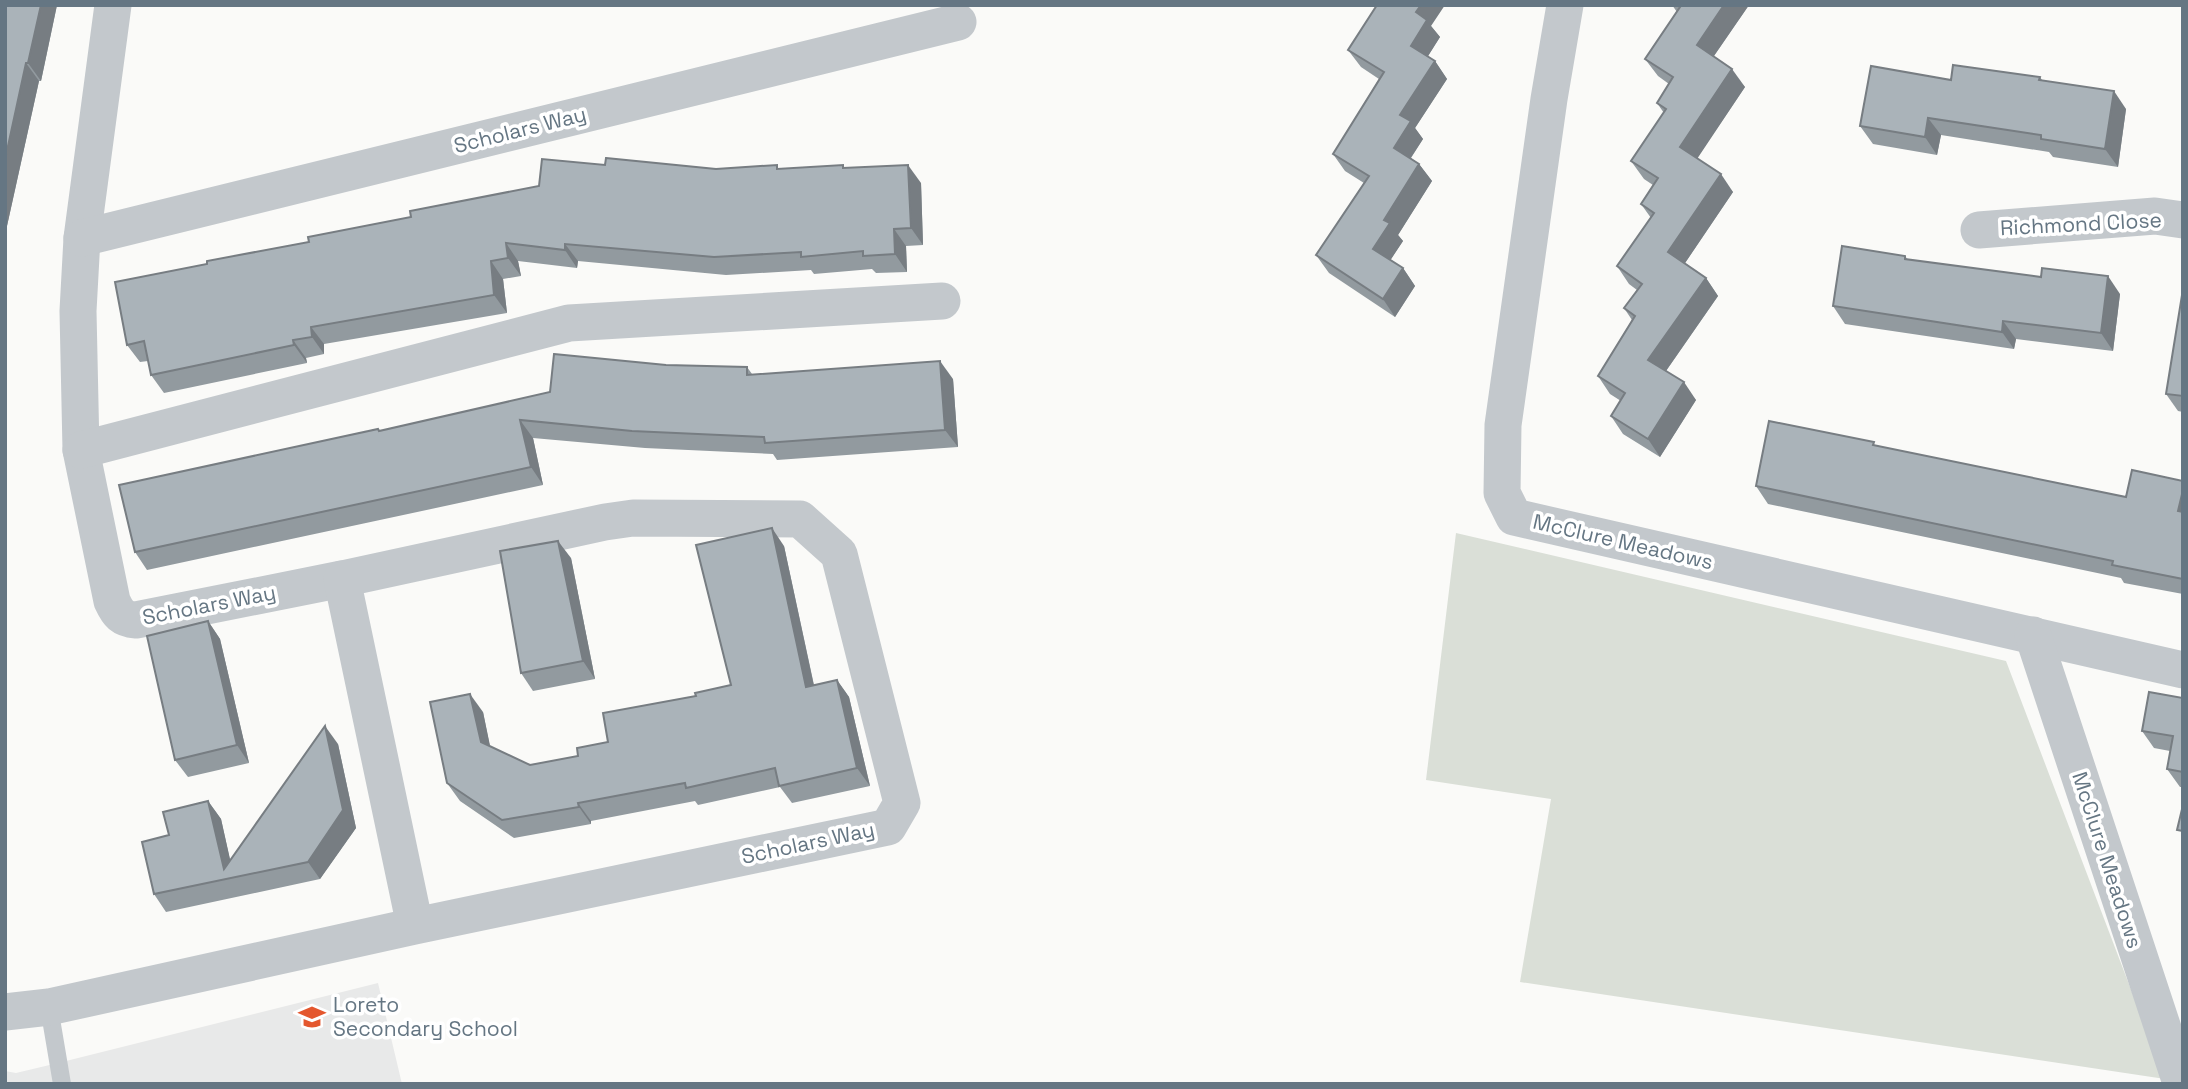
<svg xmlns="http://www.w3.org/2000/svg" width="2188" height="1089" font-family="'Space Grotesk',sans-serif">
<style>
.built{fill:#e8e9e9}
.green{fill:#dadfd7}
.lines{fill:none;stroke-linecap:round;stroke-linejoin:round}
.service{stroke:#c3c8cc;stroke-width:18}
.minor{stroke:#c3c8cc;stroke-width:37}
.wall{fill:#929a9f}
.shaded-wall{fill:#777d82}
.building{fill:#aab3b9;stroke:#777d82;stroke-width:2}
.labels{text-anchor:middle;stroke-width:7;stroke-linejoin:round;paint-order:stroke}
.street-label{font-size:21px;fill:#657683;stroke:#fff}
.poi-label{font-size:21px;fill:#657683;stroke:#fff;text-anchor:start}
</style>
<rect width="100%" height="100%" fill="#fafaf8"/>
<polygon class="built" points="378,983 402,1084 5,1084 5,1071 16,1073 58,1063"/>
<polygon class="green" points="1456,533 2006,661 2165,1079 1520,982 1551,799 1426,780"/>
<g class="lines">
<polyline class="service" points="49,1007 62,1084"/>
<g class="minor">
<path d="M113,5L82,238L78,311L81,450L112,601C118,614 122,619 136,620L342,579"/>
<polyline points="1565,5 1549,99 1503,425 1502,493 1514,517 2183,670"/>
<polyline points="1979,230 2155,216 2183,220"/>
<polyline points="82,238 958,22"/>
<polyline points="81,450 569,323 942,301"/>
<polyline points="2033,635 2180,1080 2183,1083"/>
<polyline points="5,1012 49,1007 415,926 888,827 902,803 839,554 800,519 633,518 605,522 342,579 415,926"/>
</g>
</g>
<g class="wall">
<polygon points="5,5 57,5 41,81 39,81 5,235"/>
<polygon points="1672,5 1749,5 1714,56 1745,87 1697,158 1733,192 1685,263 1706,278 1718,296 1666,371 1696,400 1660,457 1623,434 1611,416 1621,401 1610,394 1598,376 1632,320 1624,308 1637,290 1629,284 1617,266 1651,218 1641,204 1653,185 1644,179 1631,161 1664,113 1657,103 1669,84 1658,76 1645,59 1677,12"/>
<polygon points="1431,26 1440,37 1428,56 1435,61 1447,79 1415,128 1423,139 1411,158 1419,164 1432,181 1398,235 1403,241 1390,260 1403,268 1415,286 1395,317 1329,273 1316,255 1364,183 1345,171 1333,154 1379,79 1361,67 1348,50"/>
<polygon points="2040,77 2042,80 2126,109 2118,167 2053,157 2049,152 1941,135 1937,155 1873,144 1860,126 1951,80"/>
<polygon points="605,165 716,169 780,169 845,168 921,183 923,245 906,246 907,272 876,273 872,269 814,274 811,270 726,275 578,261 577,268 518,261 521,276 503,279 507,313 324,344 324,354 306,358 307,363 164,393 151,375 148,361 140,362 127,345 309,242 411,217 539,186"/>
<polygon points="1905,256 1908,260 2120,294 2113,351 2016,339 2014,349 1845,324 1833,306"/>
<polygon points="2183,289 2183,412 2178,411 2166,394"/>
<polygon points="666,365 747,367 752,374 953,379 958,447 777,460 773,454 645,448 533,438 543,485 147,570 135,552 378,429 380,431"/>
<polygon points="1876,446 2126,497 2183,481 2183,594 2124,583 2121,578 1768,504 1756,486"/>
<polygon points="784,546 814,685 837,680 849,697 870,786 792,803 780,787 698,805 695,801 591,821 591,824 514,838 460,801 447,783 483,712 490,747 530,765 578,756 608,742 696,696 731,685"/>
<polygon points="571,558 595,679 533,691 521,673"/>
<polygon points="208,621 220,639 249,763 188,777 175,760"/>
<polygon points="2183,698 2183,787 2180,787 2167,769 2170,751 2154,748 2142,731"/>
<polygon points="338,744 356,828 320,879 166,912 154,894 169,835 208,801 221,819 230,860"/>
</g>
<g class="shaded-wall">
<polygon points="41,5 57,5 41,81 28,63"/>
<polygon points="1421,5 1445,5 1431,26 1440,37 1423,64 1411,46 1416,12"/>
<polygon points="1724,5 1749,5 1709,63 1697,45"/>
<polygon points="1435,61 1447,79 1415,128 1423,139 1406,165 1394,148 1400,115"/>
<polygon points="26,63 39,81 5,235 5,160"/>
<polygon points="1732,69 1745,87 1693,165 1680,147"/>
<polygon points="2114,91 2126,109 2118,167 2105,149"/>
<polygon points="1928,118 1941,135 1937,155 1925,137"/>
<polygon points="1419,164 1432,181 1398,235 1403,241 1386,267 1373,249 1384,220"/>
<polygon points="908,165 921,183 923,245 911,228"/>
<polygon points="1721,174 1733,192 1681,269 1668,252"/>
<polygon points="894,229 906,246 907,272 895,254"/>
<polygon points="506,243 518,261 521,276 508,258"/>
<polygon points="565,244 578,261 577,268 565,250"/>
<polygon points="491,261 503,279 507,313 494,295"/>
<polygon points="1403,268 1415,286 1395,317 1383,299"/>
<polygon points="2108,276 2120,294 2113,351 2101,333"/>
<polygon points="1706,278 1718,296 1661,378 1648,360"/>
<polygon points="2003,321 2016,339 2014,349 2002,332"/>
<polygon points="311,327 324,344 324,354 312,337"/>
<polygon points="293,340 306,358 307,363 294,345"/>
<polygon points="940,361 953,379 958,447 945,430"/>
<polygon points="1684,382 1696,400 1660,457 1648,439"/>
<polygon points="520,420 533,438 543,485 531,467"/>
<polygon points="2183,490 2183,517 2178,511"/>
<polygon points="772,528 784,546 818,705 806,687"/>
<polygon points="558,541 571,558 595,679 583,661"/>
<polygon points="208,621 220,639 249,763 237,745"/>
<polygon points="837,680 849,697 870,786 857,768"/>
<polygon points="470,694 483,712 493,760 481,742"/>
<polygon points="325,726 338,744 356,828 320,879 308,862"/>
<polygon points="208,801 221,819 234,877 224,869"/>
<polygon points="578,803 591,821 591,824 579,807"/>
</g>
<g class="building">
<polygon points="5,5 41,5 28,63 26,63 5,160"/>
<polygon points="1377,5 1421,5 1416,12 1427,20 1411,46 1435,61 1400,115 1411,121 1394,148 1419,164 1384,220 1390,223 1373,249 1403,268 1383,299 1316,255 1369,176 1333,154 1384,72 1348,50"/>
<polygon points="1677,5 1724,5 1697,45 1732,69 1680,147 1721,174 1668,252 1706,278 1648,360 1684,382 1648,439 1611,416 1625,393 1598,376 1635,316 1624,308 1642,284 1617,266 1654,213 1641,204 1658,178 1631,161 1666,109 1657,103 1673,77 1645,59 1680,7"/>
<polygon points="1953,65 2040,77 2039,80 2114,91 2105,149 2041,139 2041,135 1928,118 1925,137 1860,126 1871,66 1951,80"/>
<polygon points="606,158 716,169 777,165 777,169 843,165 843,168 908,165 911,228 894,229 895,254 863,256 863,251 801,257 801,252 714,257 565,244 565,250 506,243 508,258 491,261 494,295 311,327 312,337 293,340 294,345 151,375 144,341 127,345 115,282 207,264 207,261 309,242 308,237 411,217 410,211 539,186 542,159 605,165"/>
<polygon points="1842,246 1905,256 1905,259 2041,277 2042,268 2108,276 2101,333 2003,321 2002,332 1833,306"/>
<polygon points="2183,289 2183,396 2166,394"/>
<polygon points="554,354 666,365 747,367 747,375 940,361 945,430 765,443 764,437 632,431 520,420 531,467 135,552 119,485 378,429 379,431 550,392"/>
<polygon points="1769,421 1874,442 1873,445 2126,497 2132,470 2183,481 2183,490 2178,511 2183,512 2183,579 2112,565 2113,561 1756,486"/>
<polygon points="772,528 806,687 837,680 857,768 779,786 775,768 686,788 685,783 578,803 579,807 502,820 447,783 430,702 470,694 481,742 530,765 578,756 577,748 608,742 603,713 696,696 695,693 731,685 696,545"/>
<polygon points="558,541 583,661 521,673 500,551"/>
<polygon points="208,621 237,745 175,760 147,636"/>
<polygon points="2149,692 2183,698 2183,772 2167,769 2173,736 2142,731"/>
<polygon points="325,726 343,810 308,862 154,894 142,842 169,835 163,812 208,801 224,869"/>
<polygon points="2183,805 2183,831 2177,830"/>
</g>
<defs>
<symbol id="school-bare" viewBox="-9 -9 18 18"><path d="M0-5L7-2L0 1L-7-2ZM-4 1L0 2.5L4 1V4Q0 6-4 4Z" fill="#e4572e" stroke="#fff" stroke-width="2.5" paint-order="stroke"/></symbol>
</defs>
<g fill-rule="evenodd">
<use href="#school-bare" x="293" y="998" width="38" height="38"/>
</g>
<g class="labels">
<g class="street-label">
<text transform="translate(520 130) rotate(-14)" y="7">Scholars Way</text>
<text transform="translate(2081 224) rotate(-3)" y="7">Richmond Close</text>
<text transform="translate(1623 542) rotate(13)" y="7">McClure Meadows</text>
<text transform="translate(209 605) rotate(-11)" y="7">Scholars Way</text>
<text transform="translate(808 843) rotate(-12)" y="7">Scholars Way</text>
<text transform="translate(2107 860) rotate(72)" y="7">McClure Meadows</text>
</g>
<g class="poi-label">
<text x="333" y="1012">Loreto<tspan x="333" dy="24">Secondary School</tspan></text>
</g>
</g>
<rect width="2188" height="1089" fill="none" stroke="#657683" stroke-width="14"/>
</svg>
